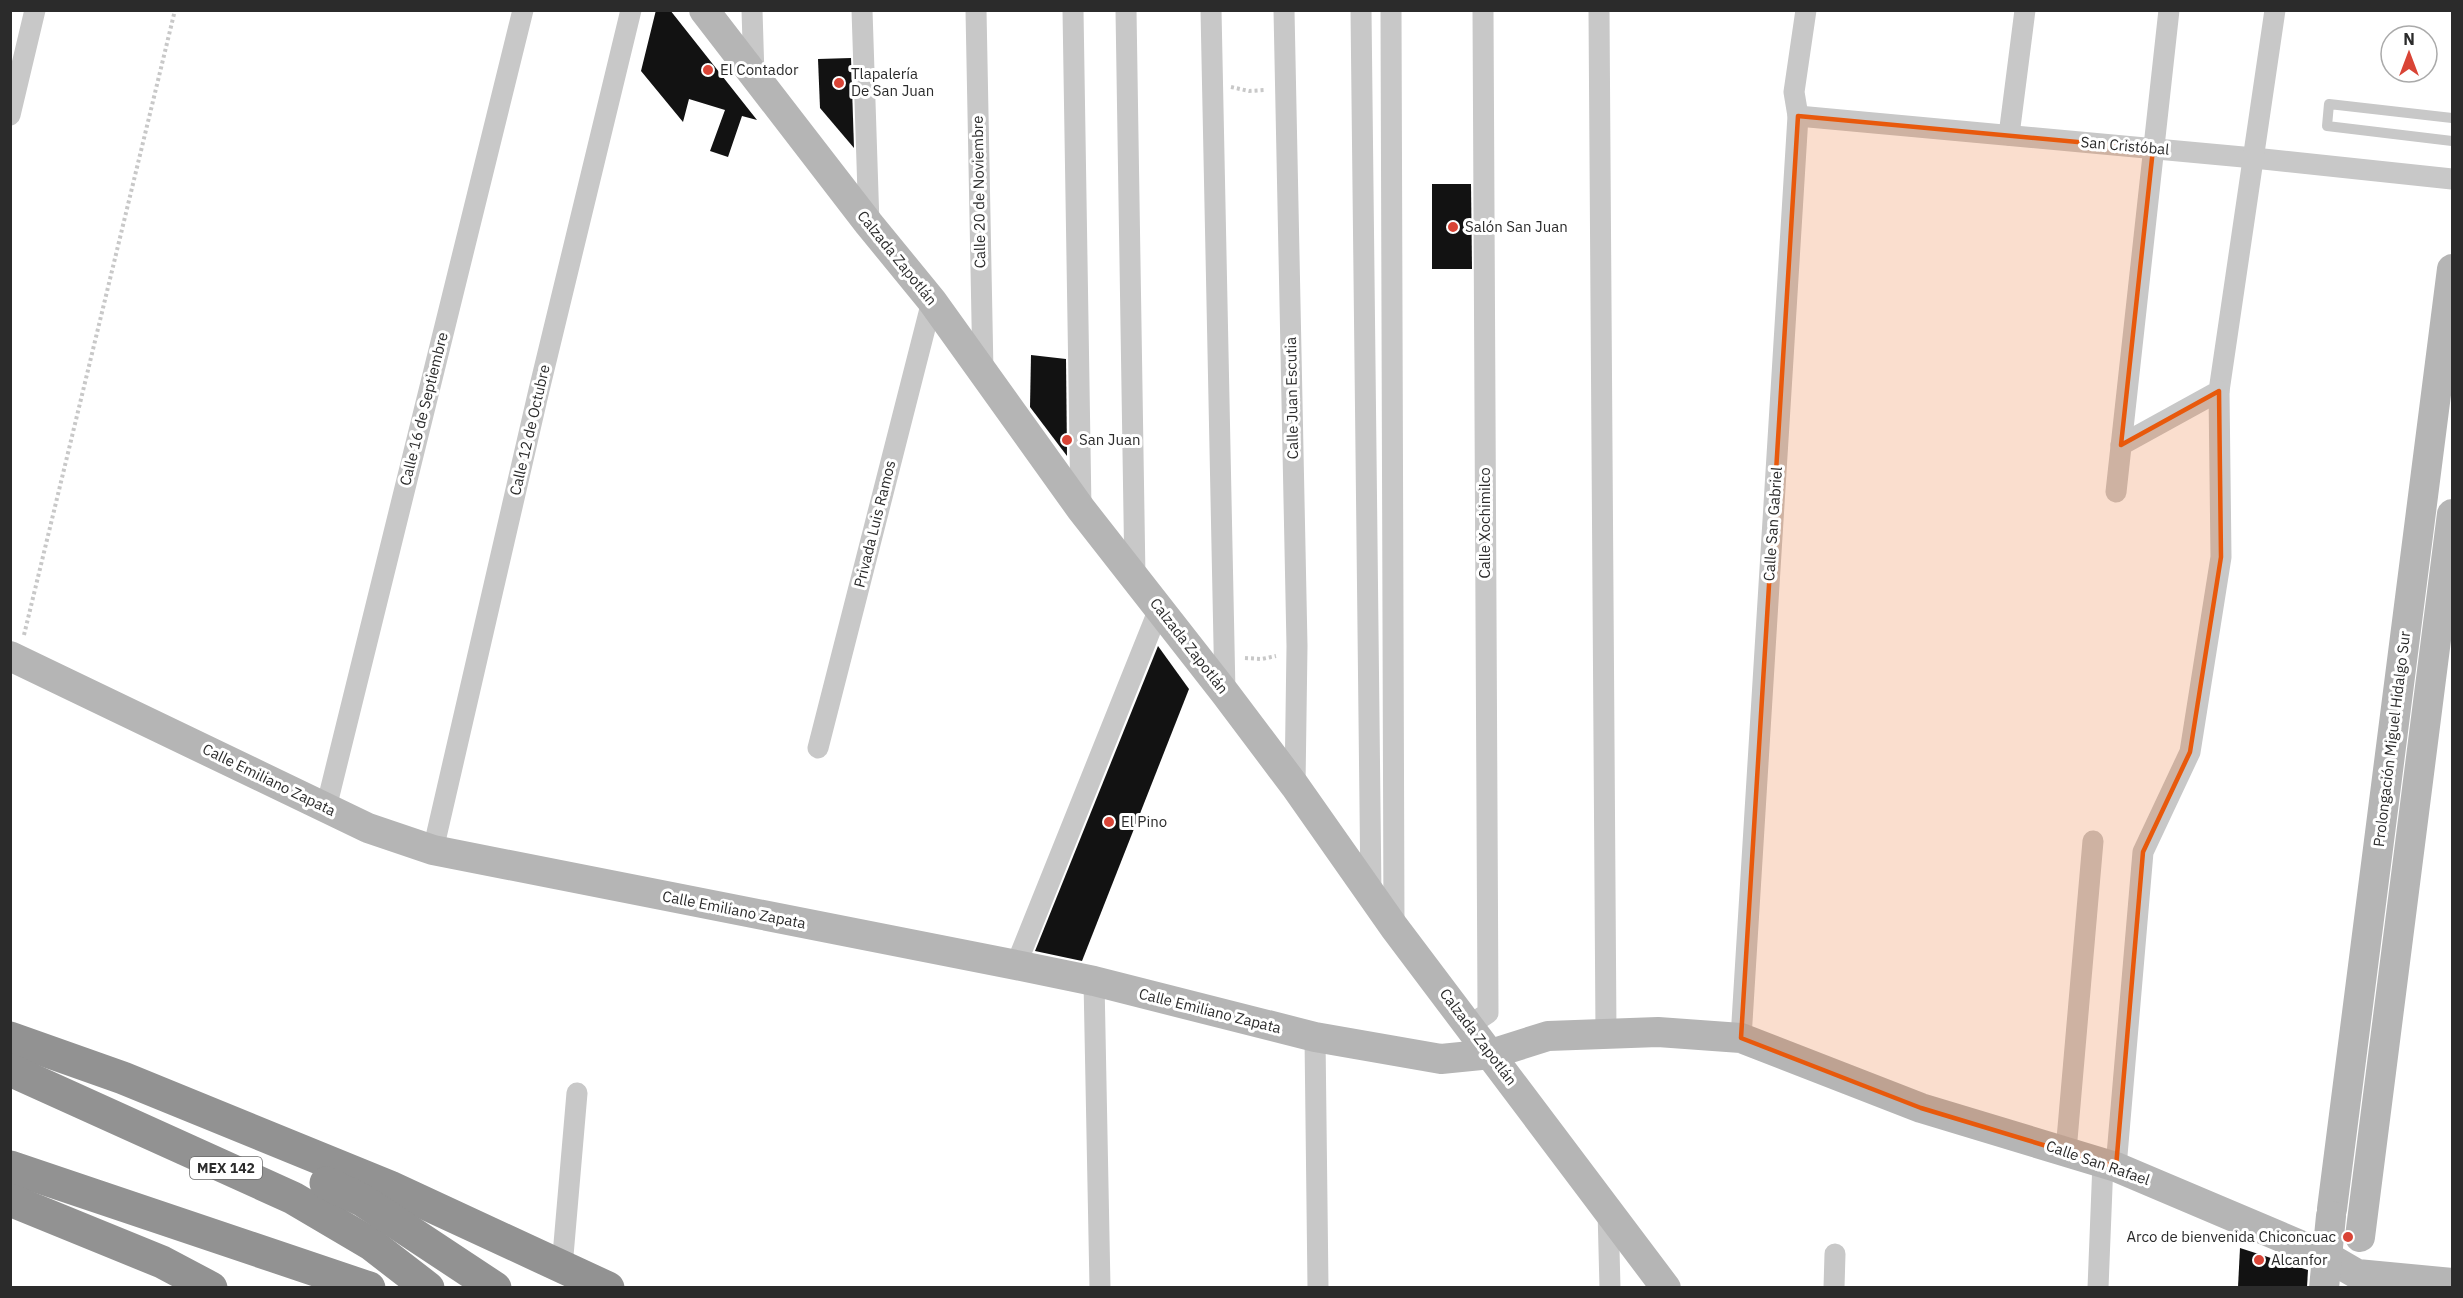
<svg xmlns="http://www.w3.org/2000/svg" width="2463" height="1298" font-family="'IBM Plex Sans',sans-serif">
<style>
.building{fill:#121212}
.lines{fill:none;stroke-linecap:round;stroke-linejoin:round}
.path{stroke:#c8c8c8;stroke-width:4;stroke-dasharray:3 3;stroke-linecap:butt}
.lane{stroke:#c8c8c8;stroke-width:10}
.street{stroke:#c8c8c8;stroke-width:21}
.secondary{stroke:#b5b5b5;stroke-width:30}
.highway{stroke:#929292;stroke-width:33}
.marked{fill:#e8590c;fill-opacity:0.2;stroke:#e8590c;stroke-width:4.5;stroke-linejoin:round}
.poi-dot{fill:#d94436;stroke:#fff;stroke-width:2}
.labels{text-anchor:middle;stroke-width:6;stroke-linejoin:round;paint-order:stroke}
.shield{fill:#fff;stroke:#6b6b6b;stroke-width:1.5}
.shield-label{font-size:14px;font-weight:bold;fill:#2b2b2b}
.poi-label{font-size:15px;fill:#2b2b2b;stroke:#fff;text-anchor:start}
.street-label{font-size:15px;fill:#2b2b2b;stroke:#fff}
</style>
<rect width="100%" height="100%" fill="#fff"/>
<g class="building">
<polygon points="656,10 670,10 757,120 742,116 728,157 710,151 725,110 689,99 683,122 641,71"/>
<polygon points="851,58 854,148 820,108 818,59"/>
<polygon points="1432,184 1471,184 1472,269 1432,269"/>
<polygon points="1031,355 1066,359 1067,456 1030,407"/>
<polygon points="1158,646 1189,689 1082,961 1035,951"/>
<polygon points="2240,1248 2308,1270 2307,1287 2238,1287"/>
</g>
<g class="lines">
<g class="path">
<polyline points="1231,87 1249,91 1265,90"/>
<polyline points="24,635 175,10"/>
<polyline points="1245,658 1262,659 1276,656"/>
</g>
<polyline class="lane" points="2452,118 2329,104 2327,126 2452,141"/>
<g class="street">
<polyline points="752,10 754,76"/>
<polyline points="862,10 869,224"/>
<polyline points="976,10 983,372"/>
<polyline points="1073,10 1081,509"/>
<polyline points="1126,10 1135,578"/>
<polyline points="1211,10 1225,693"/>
<polyline points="1284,10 1297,646 1295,786"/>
<polyline points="1361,10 1371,895"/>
<polyline points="1391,10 1394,927"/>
<polyline points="1599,10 1606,1034"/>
<polyline points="10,115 35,10"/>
<polyline points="1798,116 2254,158 2452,179"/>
<polyline points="2009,135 2025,10"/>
<polyline points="2121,445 2219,391 2275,10"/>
<polyline points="2116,492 2169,10"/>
<polyline points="818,748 932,301"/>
<polyline points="326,808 523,10"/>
<polyline points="433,850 539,390 631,10"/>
<polyline points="1016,965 1159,609"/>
<polyline points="1094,981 1100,1288"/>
<polyline points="1470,1025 1488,1013 1483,10"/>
<polyline points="1315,1037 1318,1288"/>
<polyline points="1741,1038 1798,116 1794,92 1806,10"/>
<polyline points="2066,1151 2093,841"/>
<polyline points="2116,1167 2143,852 2190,752 2221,557 2219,391"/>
<polyline points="1608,1210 1610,1288"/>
<polyline points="562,1267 577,1093"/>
<polyline points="1834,1288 1835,1254"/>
<polyline points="2098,1288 2103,1162"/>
</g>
<g class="secondary">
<polyline points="704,10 869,224 932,301 1081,509 1225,693 1295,786 1394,927 1666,1288"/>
<polyline points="10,656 368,828 433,850 1016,965 1094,981 1315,1037 1441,1059 1491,1054 1548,1036 1658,1032 1741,1038 1921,1108 2116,1167 2326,1256 2357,1274 2452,1283"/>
<polyline points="2332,1209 2452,269"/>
<polyline points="2360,1237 2452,514"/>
<polyline points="2324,1288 2331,1216"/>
</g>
<g class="highway">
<polyline points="10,1038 123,1078 390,1187 608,1288"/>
<polyline points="10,1070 293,1198 371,1244 428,1288"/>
<polyline points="10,1167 369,1288"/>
<polyline points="326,1183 362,1200 495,1288"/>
<polyline points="10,1200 162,1262 211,1288"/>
</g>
</g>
<path class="marked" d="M1798,116L2153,149L2121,445L2219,391L2221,557L2190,752L2143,852L2116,1167L1921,1108L1741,1038Z"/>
<g class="poi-dot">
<circle cx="708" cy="70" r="6"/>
<circle cx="839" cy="83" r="6"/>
<circle cx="1453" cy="227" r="6"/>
<circle cx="1067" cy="440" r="6"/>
<circle cx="1109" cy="822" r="6"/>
<circle cx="2348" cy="1237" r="6"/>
<circle cx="2259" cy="1260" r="6"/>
</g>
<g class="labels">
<rect class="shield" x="190" y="1157" width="72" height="22" rx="4.5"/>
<g class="shield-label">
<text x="226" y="1173">MEX 142</text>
</g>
<g class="poi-label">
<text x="720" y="75">El Contador</text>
<text x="851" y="79">Tlapalería<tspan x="851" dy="17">De San Juan</tspan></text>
<text x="1465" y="232">Salón San Juan</text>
<text x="1079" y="445">San Juan</text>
<text x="1121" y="827">El Pino</text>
<text x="2336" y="1242" text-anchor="end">Arco de bienvenida Chiconcuac</text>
<text x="2271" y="1265">Alcanfor</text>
</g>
<g class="street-label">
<text transform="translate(2125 146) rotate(5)" y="5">San Cristóbal</text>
<text transform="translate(979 192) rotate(-91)" y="5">Calle 20 de Noviembre</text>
<text transform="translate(897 258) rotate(51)" y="5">Calzada Zapotlán</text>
<text transform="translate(1292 398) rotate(-91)" y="5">Calle Juan Escutia</text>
<text transform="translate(424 409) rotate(-76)" y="5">Calle 16 de Septiembre</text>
<text transform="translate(530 430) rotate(-77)" y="5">Calle 12 de Octubre</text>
<text transform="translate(1485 523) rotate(-90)" y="5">Calle Xochimilco</text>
<text transform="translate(875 524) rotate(-76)" y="5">Privada Luis Ramos</text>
<text transform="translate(1773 524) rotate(-86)" y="5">Calle San Gabriel</text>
<text transform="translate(1189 646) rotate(52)" y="5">Calzada Zapotlán</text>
<text transform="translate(2392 739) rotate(-83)" y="5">Prolongación Miguel Hidalgo Sur</text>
<text transform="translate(269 780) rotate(26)" y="5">Calle Emiliano Zapata</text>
<text transform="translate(734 910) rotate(11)" y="5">Calle Emiliano Zapata</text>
<text transform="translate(1210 1011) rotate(14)" y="5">Calle Emiliano Zapata</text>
<text transform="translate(1478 1037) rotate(53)" y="5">Calzada Zapotlán</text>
<text transform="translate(2098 1163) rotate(19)" y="5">Calle San Rafael</text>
</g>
</g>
<rect width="2463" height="1298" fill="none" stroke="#2b2b2b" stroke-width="24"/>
<g transform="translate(2409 54)"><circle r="28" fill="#ffffff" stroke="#aaaaaa" stroke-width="1.5"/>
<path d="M0-4.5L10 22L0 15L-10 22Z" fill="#d94436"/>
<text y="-9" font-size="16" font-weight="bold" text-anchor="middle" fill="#2b2b2b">N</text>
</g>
</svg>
